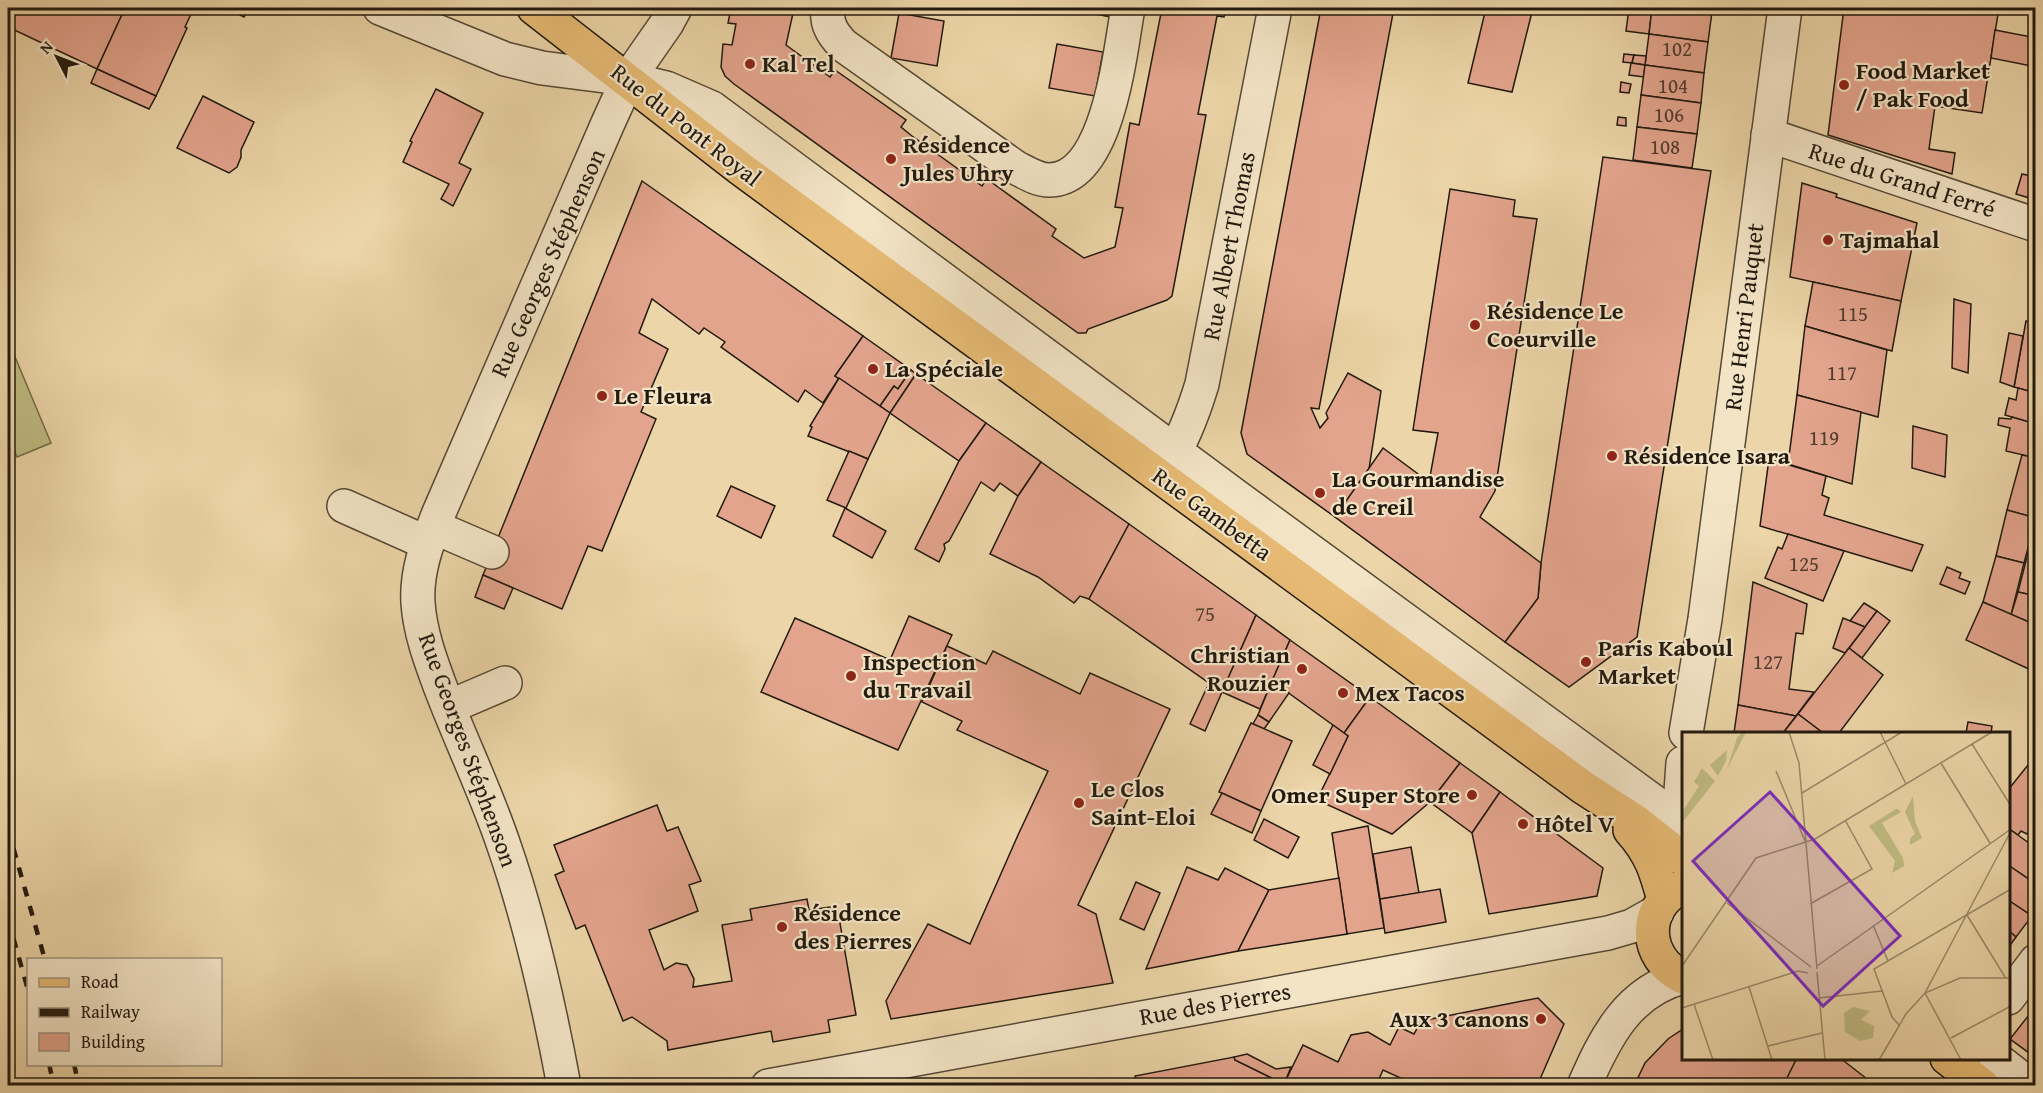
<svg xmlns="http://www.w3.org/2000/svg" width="2043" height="1093" font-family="'Gentium Book Plus',serif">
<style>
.green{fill:#c0bb82;stroke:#716a48;stroke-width:1.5}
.building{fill:#e3a48d;stroke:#221a0f;stroke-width:1.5}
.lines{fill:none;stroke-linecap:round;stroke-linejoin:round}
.minor-casing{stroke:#544935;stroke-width:36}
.major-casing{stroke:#221a0f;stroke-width:36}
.minor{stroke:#f3e4c6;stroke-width:33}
.major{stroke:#e6ba74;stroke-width:33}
.rail{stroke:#221a0f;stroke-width:4.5;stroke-dasharray:10 10;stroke-linecap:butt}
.poi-dot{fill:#8f2418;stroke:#f3e4c6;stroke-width:2}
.labels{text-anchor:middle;stroke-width:4.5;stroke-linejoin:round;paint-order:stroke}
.number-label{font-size:21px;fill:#523c2e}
.poi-label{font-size:24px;font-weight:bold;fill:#221a0f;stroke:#f3e4c6;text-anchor:start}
.street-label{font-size:24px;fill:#221a0f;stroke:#f3e4c6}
.inset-road{fill:none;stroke:#9b8a6b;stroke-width:1.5}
.view{fill:#7b2cbf;fill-opacity:0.15;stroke:#7b2cbf;stroke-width:3}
.inset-edge{fill:none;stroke:#221a0f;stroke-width:3}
</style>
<rect width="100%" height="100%" fill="#ecd5a8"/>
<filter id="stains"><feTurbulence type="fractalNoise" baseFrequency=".00333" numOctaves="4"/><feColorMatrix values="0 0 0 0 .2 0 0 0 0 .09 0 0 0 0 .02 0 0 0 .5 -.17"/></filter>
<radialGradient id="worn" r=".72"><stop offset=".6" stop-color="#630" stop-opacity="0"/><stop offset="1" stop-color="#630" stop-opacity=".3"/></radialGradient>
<polygon class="green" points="8,340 51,443 17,457 8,434"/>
<g class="building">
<polygon points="8,8 125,8 97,69 8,27"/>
<polygon points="125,8 149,9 150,8 181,8 192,12 185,27 187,28 156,96 97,69"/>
<polygon points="226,8 249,8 244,17"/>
<polygon points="731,8 803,8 802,14 793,13 786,45 830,77 835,70 906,120 901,127 912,136 982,186 987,179 1056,229 1052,236 1084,258 1115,247 1123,208 1115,207 1130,123 1139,125 1162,8 1226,8 1224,17 1217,16 1198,114 1206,115 1172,296 1167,300 1088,329 1086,333 1078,333 734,84 725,76 721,67 723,44 732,45 736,24 728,23"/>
<polygon points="1066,8 1113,8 1111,17"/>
<polygon points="1321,8 1394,8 1319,409 1311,408 1320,428 1328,418 1326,413 1348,373 1381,391 1369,469 1335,517 1247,454 1241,433"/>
<polygon points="1486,8 1533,8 1512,92 1468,83"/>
<polygon points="1629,8 1652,8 1649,34 1626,31"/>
<polygon points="1652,8 1680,8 1712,12 1708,42 1649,34"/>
<polygon points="1680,8 1712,8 1712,12"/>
<polygon points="1844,8 1914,8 1937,12 1938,8 1999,8 1982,113 1935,106 1929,149 1955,153 1952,174 1828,135"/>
<polygon points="1914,8 1938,8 1937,12"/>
<polygon points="899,13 944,21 937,66 891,58"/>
<polygon points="1995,30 2036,38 2036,67 1991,58"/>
<polygon points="1649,34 1708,42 1704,73 1645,65"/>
<polygon points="1057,44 1103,52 1095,96 1049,88"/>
<polygon points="1624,54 1634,55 1632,63 1623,62"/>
<polygon points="1634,55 1646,56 1645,65 1632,63"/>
<polygon points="1631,63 1645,65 1644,77 1629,75"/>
<polygon points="1645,65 1704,73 1701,103 1641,95"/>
<polygon points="97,69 156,96 149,109 91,83"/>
<polygon points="1621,82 1631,84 1629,93 1620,92"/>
<polygon points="436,89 483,113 459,163 471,169 453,206 441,199 449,184 403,162 412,142 410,141"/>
<polygon points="1641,95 1701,103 1697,134 1637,127"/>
<polygon points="203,96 254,122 241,150 241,157 237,167 229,173 177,148"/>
<polygon points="1618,117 1626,118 1626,126 1617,125"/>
<polygon points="1637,127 1697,134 1692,168 1633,160"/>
<polygon points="1603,157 1711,171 1637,637 1569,687 1505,642 1538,598 1541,563"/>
<polygon points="2022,174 2036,177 2036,200 2016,194"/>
<polygon points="642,181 863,336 835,376 839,378 823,403 805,390 798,402 721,347 725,342 704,328 699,334 652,299 639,333 668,349 641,412 656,419 602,551 588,546 562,609 483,575"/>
<polygon points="1802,183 1837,194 1836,197 1917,223 1901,301 1790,277"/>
<polygon points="1450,189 1515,200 1513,216 1537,219 1495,491 1480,517 1541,563 1538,598 1505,642 1335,517 1383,448 1429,482 1438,433 1413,430"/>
<polygon points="1813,282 1901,301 1892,351 1805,326"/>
<polygon points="1954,299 1971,304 1968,373 1952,368"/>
<polygon points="2026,321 2036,324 2036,393 2014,387"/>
<polygon points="1805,326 1887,350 1878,417 1797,395"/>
<polygon points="2009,333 2023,336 2014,387 2000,382"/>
<polygon points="863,336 911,370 898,389 894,386 880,406 835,376"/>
<polygon points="911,370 916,374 890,413 880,406 894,386 898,389"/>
<polygon points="916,374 986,423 959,461 890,413"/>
<polygon points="839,378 890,413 868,459 808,436 812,427 810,426"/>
<polygon points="2018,388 2036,393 2036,424 2005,415 2009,398 2016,400"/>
<polygon points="1797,395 1861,412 1852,484 1788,464"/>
<polygon points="2012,417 2036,424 2036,458 2006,451 2010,428 1998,425 1999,418 2011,419"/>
<polygon points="986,423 1041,462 1018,496 1000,483 994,491 981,482 949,541 944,544 945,549 939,562 915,549 959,461"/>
<polygon points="1913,426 1947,435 1945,477 1912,468"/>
<polygon points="849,451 868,459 846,508 827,500"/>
<polygon points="2022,455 2036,458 2036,518 2007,510"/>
<polygon points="1769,459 1826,476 1822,495 1829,498 1824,515 1923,545 1912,571 1760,526"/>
<polygon points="1041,462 1129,524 1089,599 1080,596 1074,603 1038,577 990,554 1018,496"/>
<polygon points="731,486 775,506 761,538 717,516"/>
<polygon points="845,508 886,531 872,558 833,536"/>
<polygon points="2007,510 2036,518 2024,563 1996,556"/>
<polygon points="1129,524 1256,615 1222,692 1089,599"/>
<polygon points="2036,524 2036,551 2029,549"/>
<polygon points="1788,534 1844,551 1823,601 1765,578 1778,547 1782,549"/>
<polygon points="2029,549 2036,551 2036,596 2018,592"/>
<polygon points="1996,556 2024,563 2011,615 1983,602"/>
<polygon points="1947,567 1961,573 1959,578 1970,582 1965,594 1940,584"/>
<polygon points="483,575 513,588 504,609 475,597"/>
<polygon points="1753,582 1807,604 1803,634 1796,633 1789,689 1814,692 1796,716 1738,705"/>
<polygon points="2018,592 2036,596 2036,625 2011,615"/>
<polygon points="1983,602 2036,625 2036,664 2031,670 1966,640"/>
<polygon points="1864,603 1877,611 1865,627 1850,621"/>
<polygon points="1877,611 1890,621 1862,658 1849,648"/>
<polygon points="1256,615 1290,640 1260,709 1222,692"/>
<polygon points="909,616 952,635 898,750 761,692 795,618 890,660"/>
<polygon points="1843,618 1865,627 1845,653 1833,648"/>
<polygon points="1290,640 1370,697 1344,733 1272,681"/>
<polygon points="947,646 986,664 993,651 1080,694 1090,673 1170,709 1078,905 1096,914 1113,983 891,1019 886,1001 928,924 970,944 1018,835 1048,771 957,730 962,721 922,702"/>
<polygon points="1849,648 1883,675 1839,733 1823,733 1798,714"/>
<polygon points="1272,681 1289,693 1269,722 1258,715"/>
<polygon points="1209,683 1222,692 1205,731 1190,724"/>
<polygon points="1370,697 1460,763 1430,802 1392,834 1317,800 1348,736 1344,733"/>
<polygon points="1738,705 1796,716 1783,733 1734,733"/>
<polygon points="1798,714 1823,733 1783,733"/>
<polygon points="1258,715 1269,722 1264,729 1253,724"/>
<polygon points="1968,722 1992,726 1991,733 1966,733"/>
<polygon points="1251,723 1292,741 1261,811 1219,792"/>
<polygon points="1333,725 1348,736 1330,774 1313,765"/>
<polygon points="2036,755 2036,823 2027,834 2021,831 2018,835 2008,828 2008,790"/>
<polygon points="1460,763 1500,792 1472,833 1430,802"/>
<polygon points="1500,792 1603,868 1597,896 1489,914 1472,833"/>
<polygon points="1222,793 1261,811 1252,833 1211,814"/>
<polygon points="657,805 667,831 678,827 701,881 689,885 698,911 649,930 664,970 676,963 687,965 694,979 693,987 732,981 722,925 752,920 750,909 807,899 809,910 837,906 856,1015 828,1020 830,1032 773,1042 771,1031 668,1050 667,1041 632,1017 623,1021 585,925 576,929 555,875 564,871 554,845"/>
<polygon points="1264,819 1299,837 1288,858 1254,840"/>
<polygon points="1368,826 1384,928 1347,934 1332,833"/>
<polygon points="2008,828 2036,848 2036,884 2008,865"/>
<polygon points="1411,847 1419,893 1380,899 1373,854"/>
<polygon points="2008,865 2036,884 2036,911 2032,916 2008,900"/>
<polygon points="1187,867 1218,880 1225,868 1269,890 1238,951 1146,969"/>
<polygon points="1339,878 1347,934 1238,951 1269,890"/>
<polygon points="1136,882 1160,893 1144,930 1120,919"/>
<polygon points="1440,889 1446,922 1385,933 1380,899"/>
<polygon points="2008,900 2032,916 2016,937 2008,930"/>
<polygon points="2008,930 2016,937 2008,948"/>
<polygon points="1538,998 1564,1024 1537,1086 1418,1086 1383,1070 1376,1086 1137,1086 1135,1076 1234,1057 1235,1060 1284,1084 1303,1045 1338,1062 1351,1035 1368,1032 1390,1045 1399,1027 1414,1034 1421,1021"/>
<polygon points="2036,1006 2036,1058 2010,1039"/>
<polygon points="1683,1029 1683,1058 1797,1058 1783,1086 1634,1086 1645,1063 1668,1039"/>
<polygon points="1247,1054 1276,1069 1291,1067 1284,1084 1235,1060 1234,1057"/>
<polygon points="1797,1058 1840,1058 1876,1086 1783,1086"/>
</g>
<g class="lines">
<defs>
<g id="minor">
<polyline points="380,8 505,59 542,68 628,79 666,88 712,108 1241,500 1683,823"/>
<path d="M828,8C826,24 832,33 843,45L1015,167C1025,172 1037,180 1049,180C1109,180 1120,50 1128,8"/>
<polyline points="1768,135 2036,225"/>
<path d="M1165,469C1182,442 1193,414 1202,384L1275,8"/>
<polyline points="344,506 427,543"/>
<polyline points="434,527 492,552"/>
<polyline points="449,707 505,683"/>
<polyline points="1686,733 1705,619 1785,8"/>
<polyline points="1682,836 1680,806 1683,763"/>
<polyline points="2008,998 2036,961"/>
<polyline points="1995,1058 2031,1086"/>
<path d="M564,1086C549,1005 530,920 503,843C485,790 460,739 440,686C430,659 420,632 418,603C416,572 427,543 438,515L608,123L628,79L667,23L675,8"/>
<polyline points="768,1086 1608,933 1632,926 1657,912"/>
<path d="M1584,1086C1605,1038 1628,991 1683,977"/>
</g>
<g id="major">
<polyline points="534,8 741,169 1584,788 1635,821 1683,859"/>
<path d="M1630,830C1651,853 1656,871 1664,900"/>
<path d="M1681,888C1641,907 1644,959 1683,977"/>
<polyline points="1947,1058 1983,1086"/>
</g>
</defs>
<use href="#minor" class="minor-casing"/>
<use href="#major" class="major-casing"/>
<use href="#minor" class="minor"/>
<use href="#major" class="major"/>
<g class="rail">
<polyline points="8,829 45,960"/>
<polyline points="8,919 28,990"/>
<polyline points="49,1064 54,1086"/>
<polyline points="74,1064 79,1086"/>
</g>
</g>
<g class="poi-dot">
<circle cx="750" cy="64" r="6"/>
<circle cx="1844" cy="85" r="6"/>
<circle cx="891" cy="159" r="6"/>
<circle cx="1828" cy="240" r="6"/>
<circle cx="1475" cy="325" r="6"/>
<circle cx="873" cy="369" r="6"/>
<circle cx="602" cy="396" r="6"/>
<circle cx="1612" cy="456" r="6"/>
<circle cx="1320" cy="493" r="6"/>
<circle cx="1586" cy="662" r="6"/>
<circle cx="1302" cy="669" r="6"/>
<circle cx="851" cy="676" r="6"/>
<circle cx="1343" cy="693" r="6"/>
<circle cx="1472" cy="795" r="6"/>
<circle cx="1079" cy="803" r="6"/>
<circle cx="1523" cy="824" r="6"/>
<circle cx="782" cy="927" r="6"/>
<circle cx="1541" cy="1019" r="6"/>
</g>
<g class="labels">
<g class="number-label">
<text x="1677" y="56">102</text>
<text x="1673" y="93">104</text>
<text x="1669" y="122">106</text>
<text x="1665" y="154">108</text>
<text x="1853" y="321">115</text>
<text x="1842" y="380">117</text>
<text x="1824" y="445">119</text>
<text x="1804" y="571">125</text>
<text x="1205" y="621">75</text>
<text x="1768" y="669">127</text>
</g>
<g class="poi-label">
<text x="762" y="72">Kal Tel</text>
<text x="1856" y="79">Food Market<tspan x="1856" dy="28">/ Pak Food</tspan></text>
<text x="903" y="153">Résidence<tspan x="903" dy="28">Jules Uhry</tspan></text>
<text x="1840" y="248">Tajmahal</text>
<text x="1487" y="319">Résidence Le<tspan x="1487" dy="28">Coeurville</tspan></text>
<text x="885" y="377">La Spéciale</text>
<text x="614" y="404">Le Fleura</text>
<text x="1624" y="464">Résidence Isara</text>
<text x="1332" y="487">La Gourmandise<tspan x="1332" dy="28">de Creil</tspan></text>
<text x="1598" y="656">Paris Kaboul<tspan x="1598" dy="28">Market</tspan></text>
<text x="1290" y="663" text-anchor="end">Christian<tspan x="1290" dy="28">Rouzier</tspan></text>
<text x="863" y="670">Inspection<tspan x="863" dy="28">du Travail</tspan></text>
<text x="1355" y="701">Mex Tacos</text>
<text x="1091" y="797">Le Clos<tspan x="1091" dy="28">Saint-Eloi</tspan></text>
<text x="1460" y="803" text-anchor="end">Omer Super Store</text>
<text x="1535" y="832">Hôtel V</text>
<text x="794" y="921">Résidence<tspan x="794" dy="28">des Pierres</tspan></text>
<text x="1529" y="1027" text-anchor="end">Aux 3 canons</text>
</g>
<g class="street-label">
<text transform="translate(686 125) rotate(38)" y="8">Rue du Pont Royal</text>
<text transform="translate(1902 180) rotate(18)" y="8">Rue du Grand Ferré</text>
<text transform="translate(1229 246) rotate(-79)" y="8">Rue Albert Thomas</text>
<text transform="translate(548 263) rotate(-66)" y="8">Rue Georges Stéphenson</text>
<text transform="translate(1744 317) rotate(-83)" y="8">Rue Henri Pauquet</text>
<text transform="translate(1212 514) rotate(36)" y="8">Rue Gambetta</text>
<text transform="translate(468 750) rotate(70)" y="8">Rue Georges Stéphenson</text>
<text transform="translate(1215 1004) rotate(-10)" y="8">Rue des Pierres</text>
</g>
</g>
<g transform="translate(1682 732)">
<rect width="328" height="328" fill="#ecd5a8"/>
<path d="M60,0H64L45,37L55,6ZM45,18L44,29L36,44L28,33ZM20,36L33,49L0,91V80L17,54L12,50ZM231,64L233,89L240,106L228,113V106L233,102L223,80ZM214,77H216L219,80L200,91L221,126L222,134L210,141L213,129L187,94ZM171,275L188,279L179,288L192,294L191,306L178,309L163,300L162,281Z" fill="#c0bb82"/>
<path class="inset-road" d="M107,0L117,31L135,237M198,0L224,52M290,12L329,74M259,31L308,111M94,39L123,109M120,61L220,0M45,171L129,235M128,172L190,137L163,88M285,183L323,245M191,193L206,229M0,234L74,126L133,107L310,0M135,234L329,97M135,240L143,328M67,255L90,328M137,266L200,259M12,272L31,328M0,276L116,239L126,241M217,293L210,285L192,237L329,157M269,306L329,274M86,314L140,301M197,328L224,282L243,261L278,246H329M279,328L243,261L329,99"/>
<path class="view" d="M88,60L218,204L141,274L11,129Z"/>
<rect width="328" height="328" class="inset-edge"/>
</g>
<rect width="2043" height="1093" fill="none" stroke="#ecd5a8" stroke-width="30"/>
<rect x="9" y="9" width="2025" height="1075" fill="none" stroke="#221a0f" stroke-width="3"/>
<rect x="15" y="15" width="2013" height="1063" fill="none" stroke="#221a0f" stroke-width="1.5"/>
<rect x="27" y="958" width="195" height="108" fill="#f3e4c6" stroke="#9f937d" stroke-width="1.5"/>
<rect x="39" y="978" width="30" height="9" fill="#e6ba74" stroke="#9f937d" stroke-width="1.5"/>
<text x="81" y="988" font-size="18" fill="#221a0f">Road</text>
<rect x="39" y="1008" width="30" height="9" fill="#221a0f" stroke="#9f937d" stroke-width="1.5"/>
<text x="81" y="1018" font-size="18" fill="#221a0f">Railway</text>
<rect x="39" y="1033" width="30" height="18" fill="#e3a48d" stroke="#9f937d" stroke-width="1.5"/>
<text x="81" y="1048" font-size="18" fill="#221a0f">Building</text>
<g transform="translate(57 57) rotate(312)" stroke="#f3e4c6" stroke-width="4.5" paint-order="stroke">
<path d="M0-4.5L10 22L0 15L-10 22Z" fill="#221a0f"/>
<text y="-9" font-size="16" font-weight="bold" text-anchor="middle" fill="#221a0f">N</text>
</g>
<rect width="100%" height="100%" filter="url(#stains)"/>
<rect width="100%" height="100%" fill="url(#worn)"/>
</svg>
